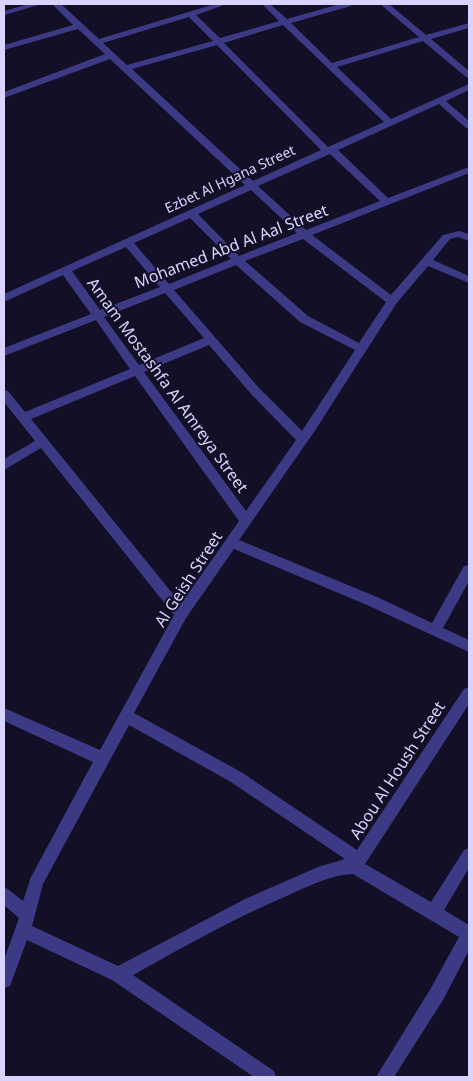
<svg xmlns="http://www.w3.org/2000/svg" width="473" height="1081" font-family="'Noto Sans',sans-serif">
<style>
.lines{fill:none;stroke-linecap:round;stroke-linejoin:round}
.street{fill:#3d3a85;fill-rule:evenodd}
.labels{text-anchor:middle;stroke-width:4;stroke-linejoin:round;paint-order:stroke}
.far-street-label{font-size:14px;fill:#d9d4ff;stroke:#130f26}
.street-label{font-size:16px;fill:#d9d4ff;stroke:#130f26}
</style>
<rect width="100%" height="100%" fill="#130f26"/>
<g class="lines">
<g class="street">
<polygon points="29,4 42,4 4,15 4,11"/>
<path d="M52,4H61L99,39L215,4H227L196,15L220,38L279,21L262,4H270L287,19L340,4H352L351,6L291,23L332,63L419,37L380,4H389L426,35L469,23V28L431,39L469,71V78L466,77L423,41L337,67L391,119L469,84V90L446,101L469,121V129L466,128L439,104L338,150L388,198L469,167V173L312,235L391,295L443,235L459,231L469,234V241L458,237L450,239L433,260L469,276V283L428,266L396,304L316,429L239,540L377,597L432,623L464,566L469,565V581L443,628L469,640V652L367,605L234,549L186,618L134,713L241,772L357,850L464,689L469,687V704L365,864L431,902L464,850L469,848V868L444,910L469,925V950L443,1000L394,1077H376L431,988L459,937L353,874C331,875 311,885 291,894C237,917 185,946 133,975L274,1071L276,1077H254L112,980L27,940L10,986L4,988V960L19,918L4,905V887L9,890L23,901L31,877L93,762L4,721V708L100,750L174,615L41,448L4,470V459L35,441L4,402V390L8,391L25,412L130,369L96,320L4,356V348L91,314L63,275L4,302V294L245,185L110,59L4,98V92L105,54L78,29L4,50V45L73,25ZM189,17L213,41L127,65L103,43ZM283,25L384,122L328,147L224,43ZM217,45L321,150L253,181L132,69ZM330,154L380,201L306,230L258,186ZM251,190L297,233L239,256L198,214ZM190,218L231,259L169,284L134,243ZM303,239L386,302L359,343L308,316L245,261ZM126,247L160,287L100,310L72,271ZM236,265L300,322L355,350L302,431L260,389L174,290ZM165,293L204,338L139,365L104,317ZM209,345L252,395L296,440L246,511L144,372ZM135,376L239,521L181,604L31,419ZM129,725L231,782L345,859L318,867L245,899L118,966L32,926L43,884Z"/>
</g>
</g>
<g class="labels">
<g class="far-street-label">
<text transform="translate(230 179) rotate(-25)" y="5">Ezbet Al Hgana Street</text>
</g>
<g class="street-label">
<text transform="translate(231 246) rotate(-21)" y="6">Mohamed Abd Al Aal Street</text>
<text transform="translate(168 385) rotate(54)" y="6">Amam Mostashfa Al Amreya Street</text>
<text transform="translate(188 579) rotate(-57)" y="6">Al Geish Street</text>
<text transform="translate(397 770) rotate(-57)" y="6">Abou Al Housh Street</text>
</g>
</g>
<rect width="473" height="1081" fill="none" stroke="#d9d4ff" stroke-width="10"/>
</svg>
